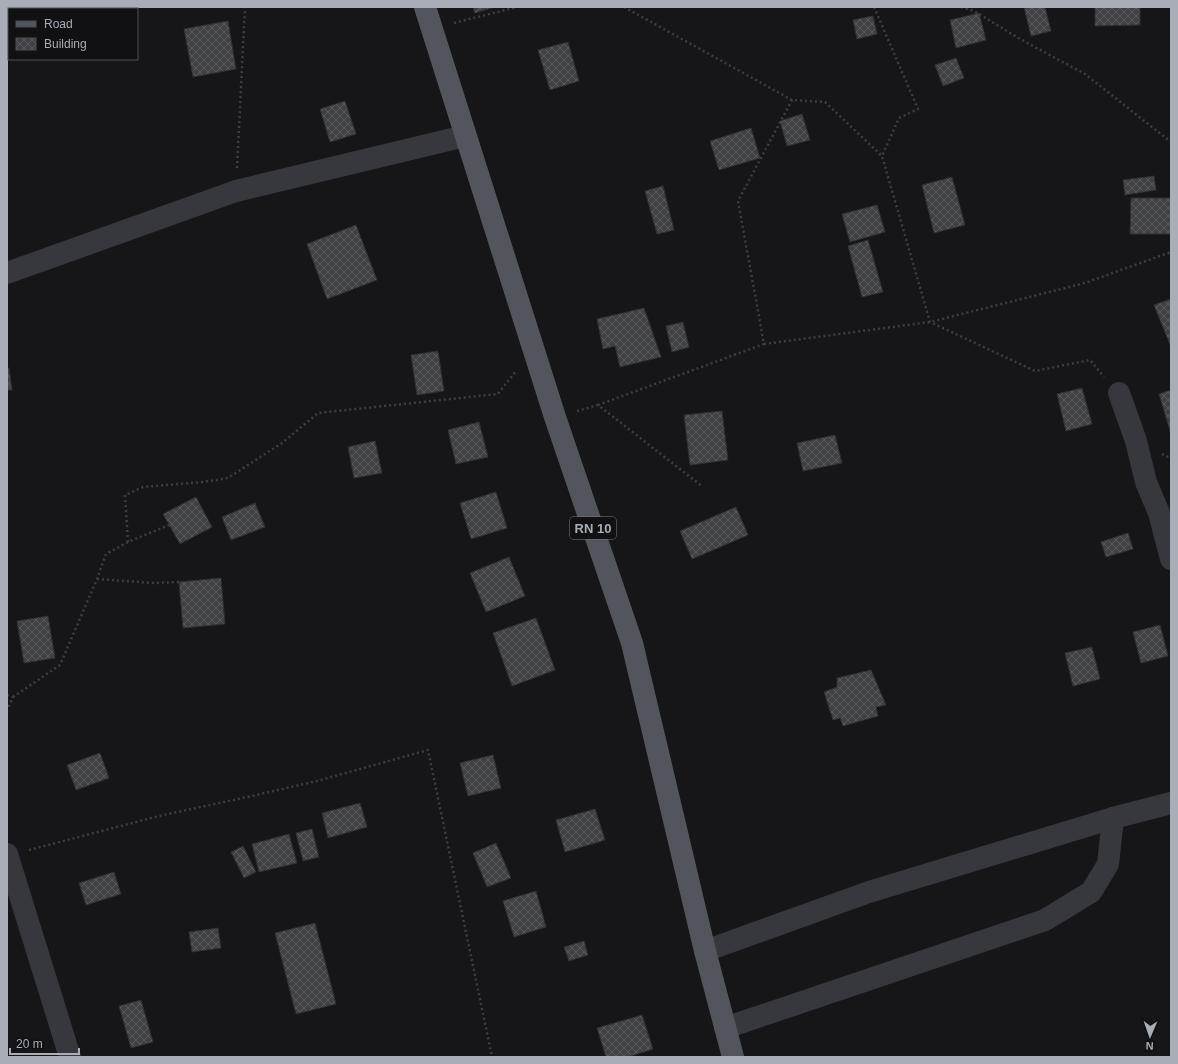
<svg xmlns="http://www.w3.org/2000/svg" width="1178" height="1064" font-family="Helvetica,sans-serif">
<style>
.building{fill:url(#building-cross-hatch);stroke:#303034}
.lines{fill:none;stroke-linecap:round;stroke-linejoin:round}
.path{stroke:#3d3f44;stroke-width:2.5;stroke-dasharray:2 3;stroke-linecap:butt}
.street{stroke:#37383d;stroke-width:22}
.primary{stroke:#53555c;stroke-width:22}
.labels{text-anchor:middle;stroke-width:3.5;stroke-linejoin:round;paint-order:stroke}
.shield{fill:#111113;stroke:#7b7e86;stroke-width:1}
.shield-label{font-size:13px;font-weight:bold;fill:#a8adb8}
</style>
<defs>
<pattern id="building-cross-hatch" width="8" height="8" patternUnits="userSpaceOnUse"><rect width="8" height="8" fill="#404145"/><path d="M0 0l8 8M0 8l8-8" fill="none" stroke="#595a5e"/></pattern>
</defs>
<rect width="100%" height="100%" fill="#161618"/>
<g class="building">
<polygon points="473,7 495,7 475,13"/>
<polygon points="1024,7 1045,7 1051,31 1031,36"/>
<polygon points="1095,7 1140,7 1140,25 1095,26"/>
<polygon points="979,13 986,40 956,48 950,20"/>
<polygon points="873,16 877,34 857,39 853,20"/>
<polygon points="228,21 236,69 193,77 184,29"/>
<polygon points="568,42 579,81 550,90 538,50"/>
<polygon points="956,58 964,78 943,86 935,65"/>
<polygon points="345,101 356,134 330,142 320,109"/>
<polygon points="802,114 810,140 787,146 780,121"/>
<polygon points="751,128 760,158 719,170 710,141"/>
<polygon points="1154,176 1156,190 1125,195 1123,180"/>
<polygon points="952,177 965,225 934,233 922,185"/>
<polygon points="663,186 674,230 657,234 645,191"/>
<polygon points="1131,198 1171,198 1171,234 1130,234"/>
<polygon points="877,205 885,232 850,242 842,214"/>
<polygon points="356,225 377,280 327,299 307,244"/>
<polygon points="868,240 883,292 862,297 848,246"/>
<polygon points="1171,299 1171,347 1154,305"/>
<polygon points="644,308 661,357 620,367 615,346 603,349 597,319"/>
<polygon points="683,322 689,347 672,352 666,326"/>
<polygon points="438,351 444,391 417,395 411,355"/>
<polygon points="7,368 9,368 12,390 7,390"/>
<polygon points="1082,388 1092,424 1066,431 1057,394"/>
<polygon points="1171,390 1171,434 1159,394"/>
<polygon points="722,411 728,460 690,465 684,415"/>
<polygon points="479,422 488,457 456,464 448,430"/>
<polygon points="835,435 842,463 803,471 797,443"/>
<polygon points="375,441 382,473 354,478 348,447"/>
<polygon points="496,492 507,528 471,539 460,503"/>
<polygon points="196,497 212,527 180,544 163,514"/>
<polygon points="255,503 265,527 231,540 222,517"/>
<polygon points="736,507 748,535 692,559 680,531"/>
<polygon points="1128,533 1133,549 1106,557 1101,542"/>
<polygon points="509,557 525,596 486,612 470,573"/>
<polygon points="221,578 225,624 183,628 179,582"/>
<polygon points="48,616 55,658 24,663 17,621"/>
<polygon points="536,618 555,670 512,686 493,633"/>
<polygon points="1160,625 1168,656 1141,663 1133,632"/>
<polygon points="1092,647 1100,679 1073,686 1065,653"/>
<polygon points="871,670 886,705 876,707 878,716 843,726 840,718 833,720 824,692 837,687 837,678"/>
<polygon points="100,753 109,778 76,790 67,765"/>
<polygon points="493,755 501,788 468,796 460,763"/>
<polygon points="360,803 367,827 328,838 322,813"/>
<polygon points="595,809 605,840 565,852 556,820"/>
<polygon points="312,829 319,857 303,861 296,833"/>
<polygon points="289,834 297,863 259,872 252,844"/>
<polygon points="496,843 511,878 487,887 473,853"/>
<polygon points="243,846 256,872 244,878 231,852"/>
<polygon points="114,872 121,894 86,905 79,883"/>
<polygon points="536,891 546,927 514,937 503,901"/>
<polygon points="315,923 336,1004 296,1014 275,933"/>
<polygon points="218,928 221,948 192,952 189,932"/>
<polygon points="584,941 588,955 569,961 564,947"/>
<polygon points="141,1000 153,1042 131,1048 119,1006"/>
<polygon points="642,1015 653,1049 628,1057 606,1057 597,1028"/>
</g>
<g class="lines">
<g class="path">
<polyline points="624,7 792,100 825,102 882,156"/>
<polyline points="874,7 918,109 899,118 882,156 930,322 1035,371 1090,360 1104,377"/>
<polyline points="961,7 974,11 1020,39 1085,74 1171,142"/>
<polyline points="117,9 123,7"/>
<polyline points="454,23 517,7"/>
<polyline points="7,38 9,38"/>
<polyline points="237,168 245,7"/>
<polyline points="764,344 930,322 1085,283 1171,252"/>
<polyline points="598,405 764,344 738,201 792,100"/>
<polyline points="577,411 598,405 703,487"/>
<polyline points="1162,454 1171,458"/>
<polyline points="128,542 125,495 143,487 203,482 228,478 282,443 318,413 498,394 516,371"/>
<polyline points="97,579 154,583 179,582"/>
<polyline points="7,695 13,697 7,710"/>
<polyline points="13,697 60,665 97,579 106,554 128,542 169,525"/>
<polyline points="29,850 159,816 252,796 317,781 428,750 492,1057"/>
</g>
<g class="street">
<polyline points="7,273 236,191 465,136"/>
<polyline points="1119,393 1136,441 1146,482 1159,513 1171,559"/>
<polyline points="7,854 70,1057"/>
<polyline points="705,951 869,892 1113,818 1171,803"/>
<polyline points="725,1028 1045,920 1091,892 1108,864 1113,818"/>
</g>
<polyline class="primary" points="425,7 555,417 632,643 705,951 733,1057"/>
</g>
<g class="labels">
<rect class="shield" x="570" y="517" width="46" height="22" rx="3"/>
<g class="shield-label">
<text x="593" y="533">RN 10</text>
</g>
</g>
<rect width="1178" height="1064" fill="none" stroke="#a8adb8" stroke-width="16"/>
<rect x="8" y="8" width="130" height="52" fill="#111113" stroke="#4d4f55"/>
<rect x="16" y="21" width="20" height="6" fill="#53555c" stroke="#4d4f55"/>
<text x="44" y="28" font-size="12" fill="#a8adb8">Road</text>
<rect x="16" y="38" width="20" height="12" fill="url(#building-cross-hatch)" stroke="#4d4f55"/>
<text x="44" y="48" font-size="12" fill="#a8adb8">Building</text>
<g transform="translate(1150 1036) rotate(182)" stroke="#111113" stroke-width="3" paint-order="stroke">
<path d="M0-3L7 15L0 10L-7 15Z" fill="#a8adb8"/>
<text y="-6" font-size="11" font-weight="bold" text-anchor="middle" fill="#a8adb8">N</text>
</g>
<path d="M10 1048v6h69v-6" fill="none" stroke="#a8adb8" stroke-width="2"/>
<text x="16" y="1048" font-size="12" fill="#a8adb8" stroke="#111113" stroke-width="3" paint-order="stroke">20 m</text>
</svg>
